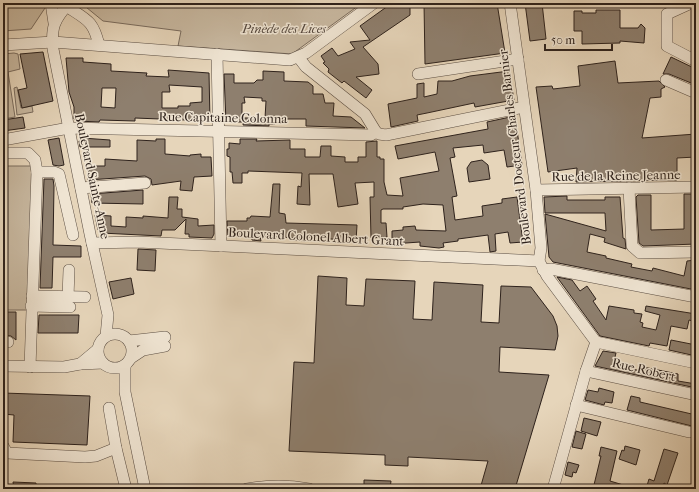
<svg xmlns="http://www.w3.org/2000/svg" width="699" height="492" font-family="'IM FELL French Canon',serif">
<style>
.green{fill:#c7b79f;stroke:#7a6c5e}
.building{fill:#8e7f6e;stroke:#2e221c;fill-rule:evenodd}
.lines{fill:none;stroke-linecap:round;stroke-linejoin:round}
.minor-casing{stroke:#5c4f44;stroke-width:12}
.minor{stroke:#efe4d2;stroke-width:11}
.labels{text-anchor:middle;stroke-width:3;stroke-linejoin:round;paint-order:stroke}
.park-label{font-size:13px;font-style:italic;fill:#54473d;stroke:#efe4d2}
.street-label{font-size:13px;fill:#2e221c;stroke:#efe4d2}
</style>
<rect width="100%" height="100%" fill="#e6d5ba"/>
<filter id="stains"><feTurbulence type="fractalNoise" baseFrequency=".005" numOctaves="4"/><feColorMatrix values="0 0 0 0 .2 0 0 0 0 .09 0 0 0 0 .02 0 0 0 .5 -.17"/></filter>
<radialGradient id="worn" r=".72"><stop offset=".6" stop-color="#630" stop-opacity="0"/><stop offset="1" stop-color="#630" stop-opacity=".3"/></radialGradient>
<g class="green">
<polygon points="3,3 41,3 45,8 31,29 3,31"/>
<polygon points="81,3 362,3 292,54 178,46 181,31 103,21"/>
<polygon points="14,53 18,54 20,69 8,72 15,117 3,119 3,54"/>
<polygon points="17,87 21,108 32,106 33,112 17,115 14,88"/>
<polygon points="3,166 33,166 29,310 3,310"/>
</g>
<g class="building">
<polygon points="392,3 410,3 410,15 363,47 378,64 379,74 356,77 372,90 366,98 344,81 342,83 328,72 329,69 323,63 325,62 321,56 332,48 338,56 355,49 350,42 370,40 360,26"/>
<polygon points="424,3 497,3 505,53 425,64"/>
<polygon points="525,3 542,3 546,39 530,41"/>
<polygon points="596,10 620,10 620,28 638,28 641,24 645,28 644,43 620,41 620,43 582,44 582,31 574,31 574,11 582,11 582,13 596,13"/>
<polygon points="43,52 53,101 22,108 18,90 27,88 20,54"/>
<polygon points="671,57 696,69 696,85 669,74 663,74"/>
<path d="M66,58H83V62L111,64V71L147,73L146,76L169,77L168,70L209,73L210,121L135,118V121L100,120L99,122L77,121L74,119V107L69,92ZM169,85L202,87V102L190,103V106H178V108H162V92H170ZM102,88H116L115,108L101,107Z"/>
<polygon points="615,61 618,83 659,81 665,87 661,89 661,97 650,98 642,138 696,134 696,157 677,158 677,180 576,182 577,168 548,172 536,87 552,86 553,89 580,86 578,66"/>
<polygon points="263,71 284,72 284,81 308,82 313,86 313,94 323,94 325,103 334,103 333,116 351,117 365,128 306,126 306,119 275,119 275,124 269,124 269,126 243,125 244,118 265,118 266,101 262,101 262,98 244,97 245,103 242,103 242,122 226,122 224,74 234,74 234,83 254,83 257,80 263,80"/>
<polygon points="509,71 514,100 475,107 474,103 427,113 417,115 418,121 391,127 388,104 417,98 417,84 424,83 424,97 437,94 438,81 452,81 470,76"/>
<polygon points="515,116 522,165 507,167 504,150 484,153 483,145 453,148 455,157 450,158 457,196 452,197 455,220 483,216 482,206 502,203 502,199 517,197 523,242 510,243 508,232 495,234 496,251 490,252 488,235 458,239 458,241 443,243 444,247 439,248 420,246 420,242 392,244 392,231 403,230 403,227 415,226 416,230 446,231 443,205 423,204 403,207 403,209 383,209 381,210 381,223 386,223 387,237 371,238 370,197 374,197 374,182 355,183 358,204 338,207 333,174 309,174 310,205 297,204 298,186 301,187 302,173 248,171 248,173 242,173 242,183 233,183 232,172 230,172 230,157 227,156 227,149 229,149 229,143 240,144 240,139 257,139 256,141 290,140 290,149 305,149 305,157 320,157 321,146 331,146 331,156 345,157 345,162 358,162 358,157 366,157 366,142 377,141 377,157 380,157 380,159 384,159 384,182 387,195 403,196 400,178 439,171 435,152 398,159 395,146 488,129 487,122"/>
<polygon points="23,117 25,128 3,131 3,120"/>
<polygon points="59,138 64,165 59,166 53,165 48,140"/>
<polygon points="82,138 110,140 110,147 80,147 79,141"/>
<polygon points="156,139 165,139 165,154 190,156 190,155 201,154 201,157 211,157 212,176 194,177 192,191 180,190 181,181 152,185 151,179 145,176 88,180 89,166 105,166 105,159 137,161 137,140 156,141"/>
<polygon points="482,160 488,165 490,179 469,182 467,168 471,162"/>
<polygon points="44,179 53,179 54,186 53,245 81,246 81,257 53,257 52,288 40,288"/>
<polygon points="273,184 280,184 279,213 285,214 286,223 357,225 356,241 306,237 306,241 295,240 295,238 260,236 261,241 252,240 252,236 228,236 227,221 247,221 247,218 250,218 251,216 270,217"/>
<polygon points="143,190 143,204 92,203 91,194"/>
<polygon points="684,194 696,194 696,244 643,246 639,243 636,197 638,195 651,195 651,230 684,229"/>
<polygon points="567,196 567,200 605,200 605,197 620,197 623,238 625,239 626,249 604,242 605,238 590,234 587,252 606,256 606,258 632,264 631,267 652,271 653,268 684,276 687,261 696,260 693,275 696,276 696,290 553,262 549,257 545,214 606,231 605,213 545,213 544,197"/>
<polygon points="169,197 178,197 177,209 182,209 182,217 198,219 198,226 214,225 214,234 212,238 189,237 189,234 185,234 186,219 175,230 162,230 161,236 101,233 98,230 95,215 111,216 111,226 126,227 126,217 143,218 143,216 168,218"/>
<polygon points="138,249 156,250 155,271 137,270"/>
<polygon points="318,276 347,278 346,305 364,306 366,279 415,281 413,319 432,320 434,282 483,285 481,322 499,323 501,286 531,287 553,316 557,326 558,336 555,350 500,347 499,372 549,375 515,489 480,489 488,461 408,457 408,466 385,465 385,455 289,451 294,362 314,363"/>
<polygon points="557,277 572,280 580,291 587,286 596,299 593,301 606,320 609,306 634,310 634,313 642,314 640,322 643,323 642,327 656,330 660,315 645,311 646,306 696,314 696,322 689,320 687,329 671,326 667,346 650,343 649,346 600,336"/>
<polygon points="131,278 134,294 113,299 109,282"/>
<polygon points="3,312 16,312 16,340 11,336 3,335"/>
<polygon points="39,315 79,315 78,333 38,333"/>
<polygon points="671,340 696,345 696,356 669,350"/>
<polygon points="603,351 616,353 614,361 621,362 620,367 642,371 643,367 678,374 678,381 696,384 696,388 595,366"/>
<polygon points="599,388 614,392 612,403 605,402 604,405 585,400 588,390 598,392"/>
<polygon points="3,393 90,396 87,445 13,442 14,415 3,414"/>
<polygon points="631,396 640,398 640,402 696,415 696,427 627,410"/>
<polygon points="584,418 601,422 597,436 581,431"/>
<polygon points="576,431 586,434 582,449 572,447"/>
<polygon points="625,446 640,450 636,465 619,459 622,450 624,451"/>
<polygon points="601,447 617,451 610,481 630,487 630,489 593,489 601,456 599,456"/>
<polygon points="664,449 678,453 667,485 664,483 662,489 646,489 649,479 654,481"/>
<polygon points="568,462 579,465 576,473 573,472 572,477 565,475"/>
<polygon points="364,480 391,481 390,489 364,489"/>
<polygon points="13,482 36,483 36,489 14,489"/>
</g>
<g class="lines">
<defs>
<g id="minor">
<polyline points="51,3 54,23"/>
<path d="M69,3C54,20 51,27 53,49L90,234L108,315L106,336"/>
<polyline points="510,3 536,190 541,248 539,261 547,276 596,342"/>
<polyline points="689,4 667,14 667,46 696,61"/>
<path d="M66,6C87,20 93,20 99,45"/>
<polyline points="3,45 53,42 290,60 306,53 374,3"/>
<polyline points="217,54 221,246"/>
<polyline points="299,58 306,67 365,114 376,132"/>
<polyline points="418,74 518,59"/>
<polyline points="666,80 696,93"/>
<polyline points="376,132 379,134 386,135 524,107"/>
<polyline points="3,140 69,128 371,135 376,132"/>
<polyline points="3,153 28,153 35,160 37,172"/>
<polyline points="81,188 145,183"/>
<polyline points="629,188 632,246 640,253 696,252"/>
<polyline points="536,190 696,187"/>
<polyline points="92,243 138,242 539,261"/>
<polyline points="543,270 551,269 696,297"/>
<polyline points="32,296 85,297"/>
<polyline points="68,297 69,270"/>
<polyline points="31,306 70,307"/>
<circle cx="115" cy="351" r="17"/>
<polyline points="129,341 165,337"/>
<polyline points="3,342 8,342"/>
<polyline points="596,342 696,363"/>
<polyline points="98,349 80,364 103,363"/>
<polyline points="131,358 143,350 165,346"/>
<polyline points="125,365 125,392 145,489"/>
<polyline points="3,366 64,367 80,364"/>
<polyline points="30,367 37,172 54,172 59,174 73,235"/>
<polyline points="586,371 696,395"/>
<polyline points="576,405 689,432"/>
<polyline points="109,408 116,448"/>
<polyline points="3,446 7,453 85,457 96,456 116,448 126,489"/>
<path d="M247,489C269,485 288,485 309,489"/>
<polyline points="553,489 586,371 596,342"/>
</g>
</defs>
<use href="#minor" class="minor-casing"/>
<use href="#minor" class="minor"/>
</g>
<g class="labels">
<g class="park-label">
<text x="284" y="33">Pinède des Lices</text>
</g>
<g class="street-label">
<text transform="translate(223 117) rotate(1)" y="5">Rue Capitaine Colonna</text>
<text transform="translate(514 147) rotate(-97)" y="5">Boulevard Docteur Charles Barnier</text>
<text transform="translate(616 175) rotate(-1)" y="5">Rue de la Reine Jeanne</text>
<text transform="translate(93 176) rotate(78)" y="5">Boulevard Sainte-Anne</text>
<text transform="translate(316 236) rotate(3)" y="5">Boulevard Colonel Albert Grant</text>
<text transform="translate(644 369) rotate(13)" y="5">Rue Robert</text>
</g>
</g>
<rect width="699" height="492" fill="none" stroke="#e6d5ba" stroke-width="16"/>
<rect x="4" y="4" width="691" height="484" fill="none" stroke="#2e221c" stroke-width="2"/>
<rect x="8" y="8" width="683" height="476" fill="none" stroke="#2e221c"/>
<path d="M545 44v6h67v-6" fill="none" stroke="#2e221c" stroke-width="2"/>
<text x="551" y="44" font-size="12" fill="#2e221c" stroke="#efe4d2" stroke-width="3" paint-order="stroke">50 m</text>
<rect width="100%" height="100%" filter="url(#stains)"/>
<rect width="100%" height="100%" fill="url(#worn)"/>
</svg>
